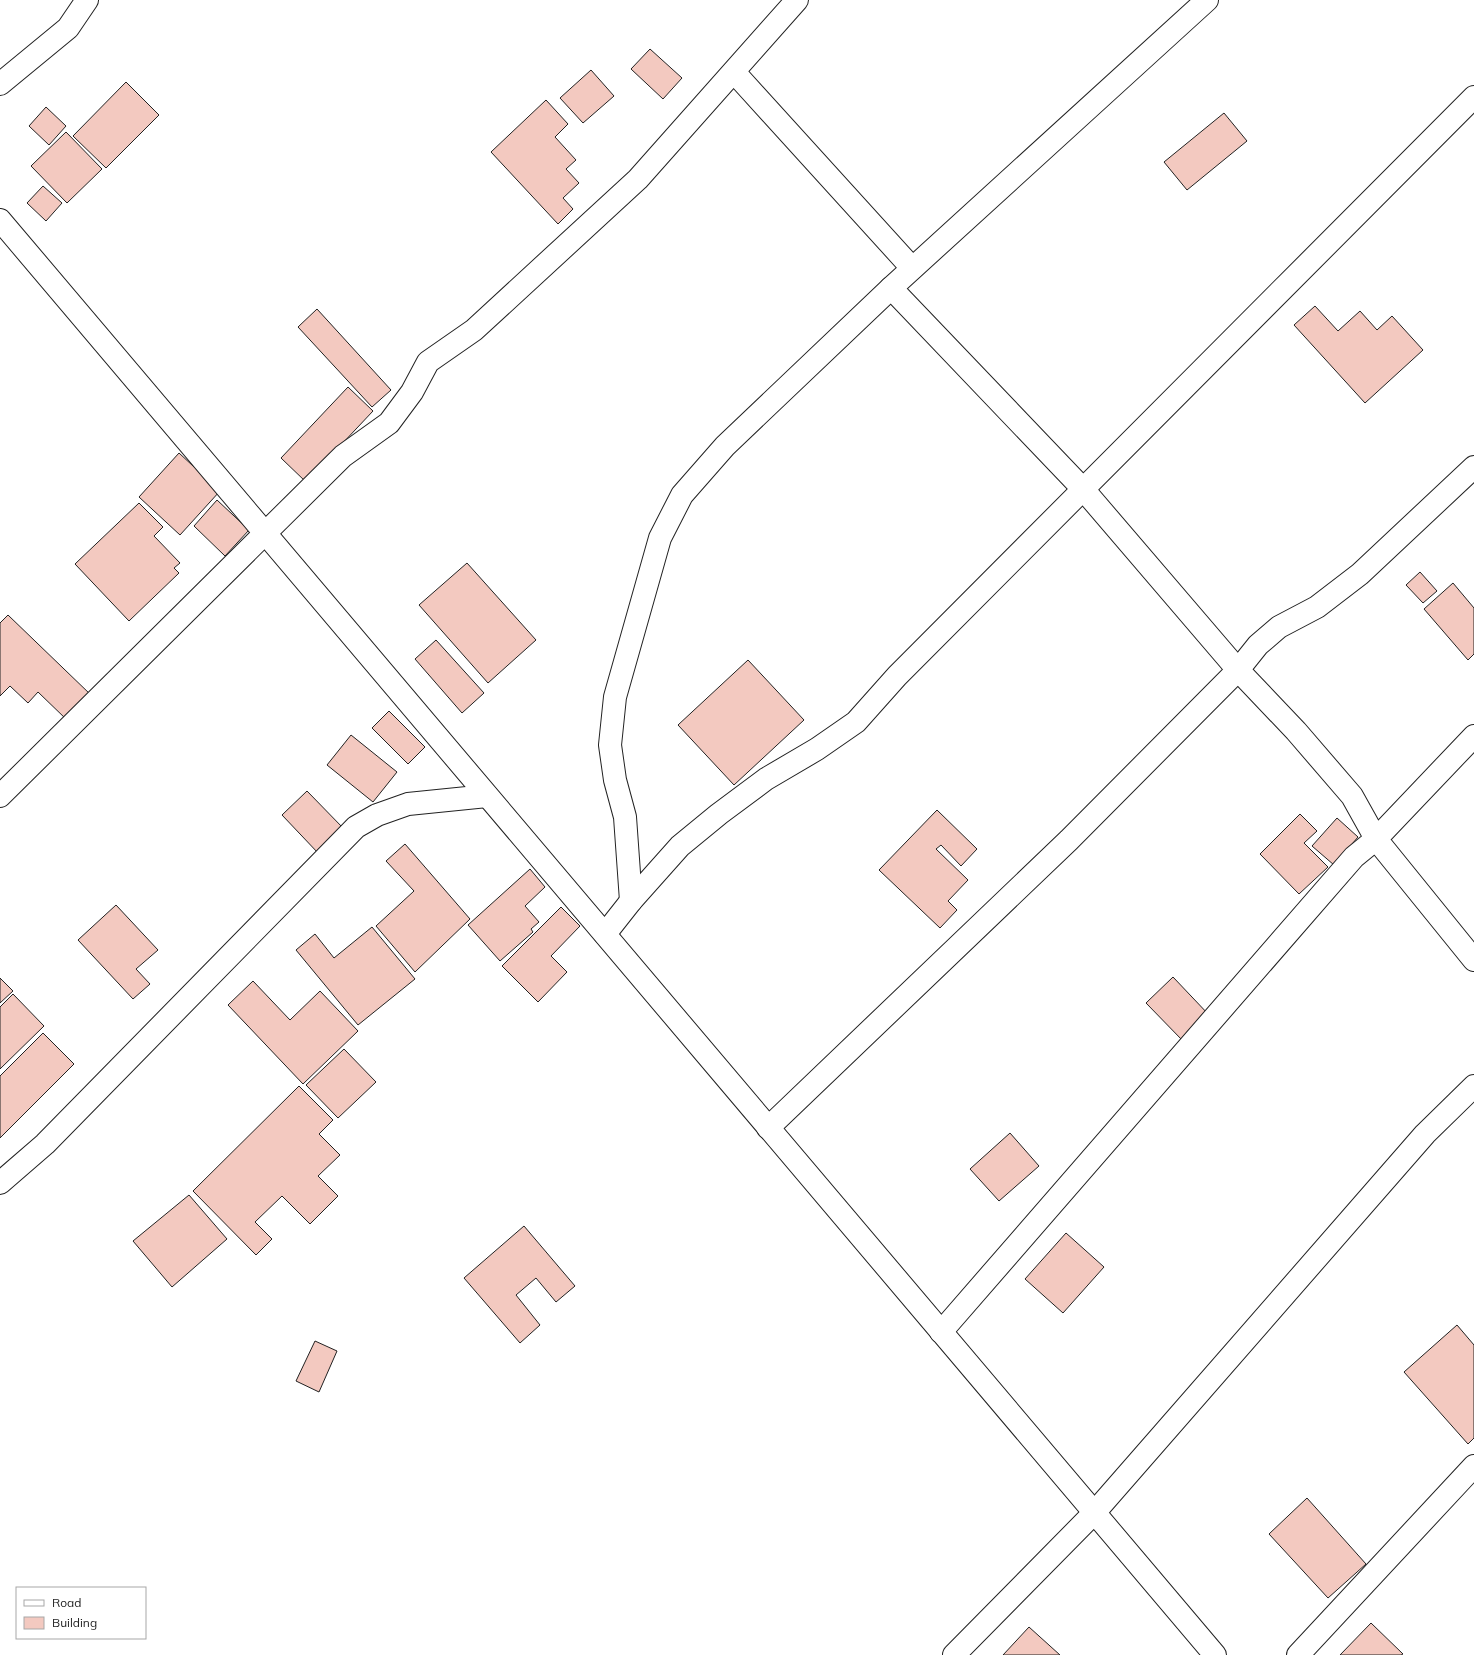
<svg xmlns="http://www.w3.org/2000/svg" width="1474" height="1655" font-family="Mulish,sans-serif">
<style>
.building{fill:#f3c9c0;stroke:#222}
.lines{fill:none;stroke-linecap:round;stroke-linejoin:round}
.street-casing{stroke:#222;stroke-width:24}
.street{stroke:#fff;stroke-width:22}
</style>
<rect width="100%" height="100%" fill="#fff"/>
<g class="building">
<polygon points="650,49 682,78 663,99 631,69"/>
<polygon points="591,70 614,96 583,123 560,98"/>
<polygon points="126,82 159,115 106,168 73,136"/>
<polygon points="546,100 568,124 555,137 576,160 566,169 579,183 563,198 573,209 558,224 491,152"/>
<polygon points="46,107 66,126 49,145 29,126"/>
<polygon points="1224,113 1247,141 1187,190 1164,162"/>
<polygon points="66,132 102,169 67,203 31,166"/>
<polygon points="43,186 62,203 46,221 27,203"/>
<polygon points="1315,306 1338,331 1360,311 1377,330 1392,316 1423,350 1365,403 1294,325"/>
<polygon points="317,309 391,390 372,407 298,327"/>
<polygon points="348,387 373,411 306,482 281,458"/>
<polygon points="179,453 220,491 180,535 139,497"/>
<polygon points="217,500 249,530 225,556 194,526"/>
<polygon points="139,503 163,527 154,536 180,563 174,568 179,573 129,621 75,564"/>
<polygon points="467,563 536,640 488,683 419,605"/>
<polygon points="1420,572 1437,591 1423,603 1406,585"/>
<polygon points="1453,583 1474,608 1474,654 1468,660 1424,609"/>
<polygon points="8,615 91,695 67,720 38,692 28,703 10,686 0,696 0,623"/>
<polygon points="436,640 484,693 462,713 415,659"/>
<polygon points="748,660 804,720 734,785 678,725"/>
<polygon points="389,711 425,747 408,764 372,728"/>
<polygon points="351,735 397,772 373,802 327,765"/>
<polygon points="307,791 344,829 319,854 282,815"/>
<polygon points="937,810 977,849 961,866 941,845 936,849 968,880 948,901 957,910 940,928 879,870"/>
<polygon points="1300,814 1317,831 1304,843 1328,867 1299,894 1260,854"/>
<polygon points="1337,818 1358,837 1334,865 1312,846"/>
<polygon points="405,844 470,919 415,972 376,926 414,891 386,861"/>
<polygon points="530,869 545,887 525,906 539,922 531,929 533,932 500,961 468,925"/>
<polygon points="116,905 158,950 136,969 150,984 133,999 78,940"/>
<polygon points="561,907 580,926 551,956 567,972 538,1002 502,966"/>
<polygon points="372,927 415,979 358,1025 296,950 315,934 334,958"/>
<polygon points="1173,977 1210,1016 1183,1041 1146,1003"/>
<polygon points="0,978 13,991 0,1003"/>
<polygon points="253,981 290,1020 320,991 358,1031 303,1084 228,1005"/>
<polygon points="13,994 44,1026 0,1069 0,1007"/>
<polygon points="43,1033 74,1064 0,1138 0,1076"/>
<polygon points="344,1049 376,1082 338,1118 306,1085"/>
<polygon points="299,1086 333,1120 319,1134 340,1155 318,1176 338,1196 310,1224 282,1196 255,1222 272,1239 256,1255 193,1191"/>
<polygon points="1010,1133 1039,1166 999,1201 970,1169"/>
<polygon points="189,1195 227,1239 172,1287 133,1241"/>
<polygon points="524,1226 575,1286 556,1302 536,1278 516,1295 540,1325 520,1343 464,1278"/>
<polygon points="1066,1233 1104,1267 1063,1313 1025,1279"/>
<polygon points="1457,1325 1474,1345 1474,1438 1468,1444 1404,1372"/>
<polygon points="315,1341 337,1351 319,1392 296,1381"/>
<polygon points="1307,1498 1366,1564 1328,1598 1269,1534"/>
<polygon points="1371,1623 1403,1654 1401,1655 1340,1655"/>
<polygon points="1029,1627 1060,1655 1003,1655"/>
</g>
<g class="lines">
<defs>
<g id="street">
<polyline points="734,72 912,268"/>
<polyline points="0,84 68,28 87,0"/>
<polyline points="0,220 1215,1655"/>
<polyline points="891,288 1083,489 1238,670 1296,731 1352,796 1376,839 1354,857 941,1332"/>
<polyline points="1474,736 1376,839 1474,960"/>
<polyline points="0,796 343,456 389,423 412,392 428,362 474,330 638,179 797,0"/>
<polyline points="631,901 625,817 615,780 610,745 615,697 660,538 682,495 725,446 891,288 1207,0"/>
<polyline points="605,934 631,901 680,846 719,814 766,779 817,749 856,722 897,676 1474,97"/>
<polyline points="768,1128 1069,840 1238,670 1258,645 1279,627 1317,607 1360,574 1474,467"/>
<polyline points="0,1183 45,1144 356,827 377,815 408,804 487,796"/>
<polyline points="954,1655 1094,1513 1425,1134 1474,1086"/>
<polyline points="1298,1655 1474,1466"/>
</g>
</defs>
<use href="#street" class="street-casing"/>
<use href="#street" class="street"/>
</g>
<rect x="16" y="1587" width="130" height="52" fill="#ffffff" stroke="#a7a7a7"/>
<rect x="24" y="1600" width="20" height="6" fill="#ffffff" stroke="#a7a7a7"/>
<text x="52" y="1607" font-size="12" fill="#222222">Road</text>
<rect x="24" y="1617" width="20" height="12" fill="#f3c9c0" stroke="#a7a7a7"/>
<text x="52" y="1627" font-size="12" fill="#222222">Building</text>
</svg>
